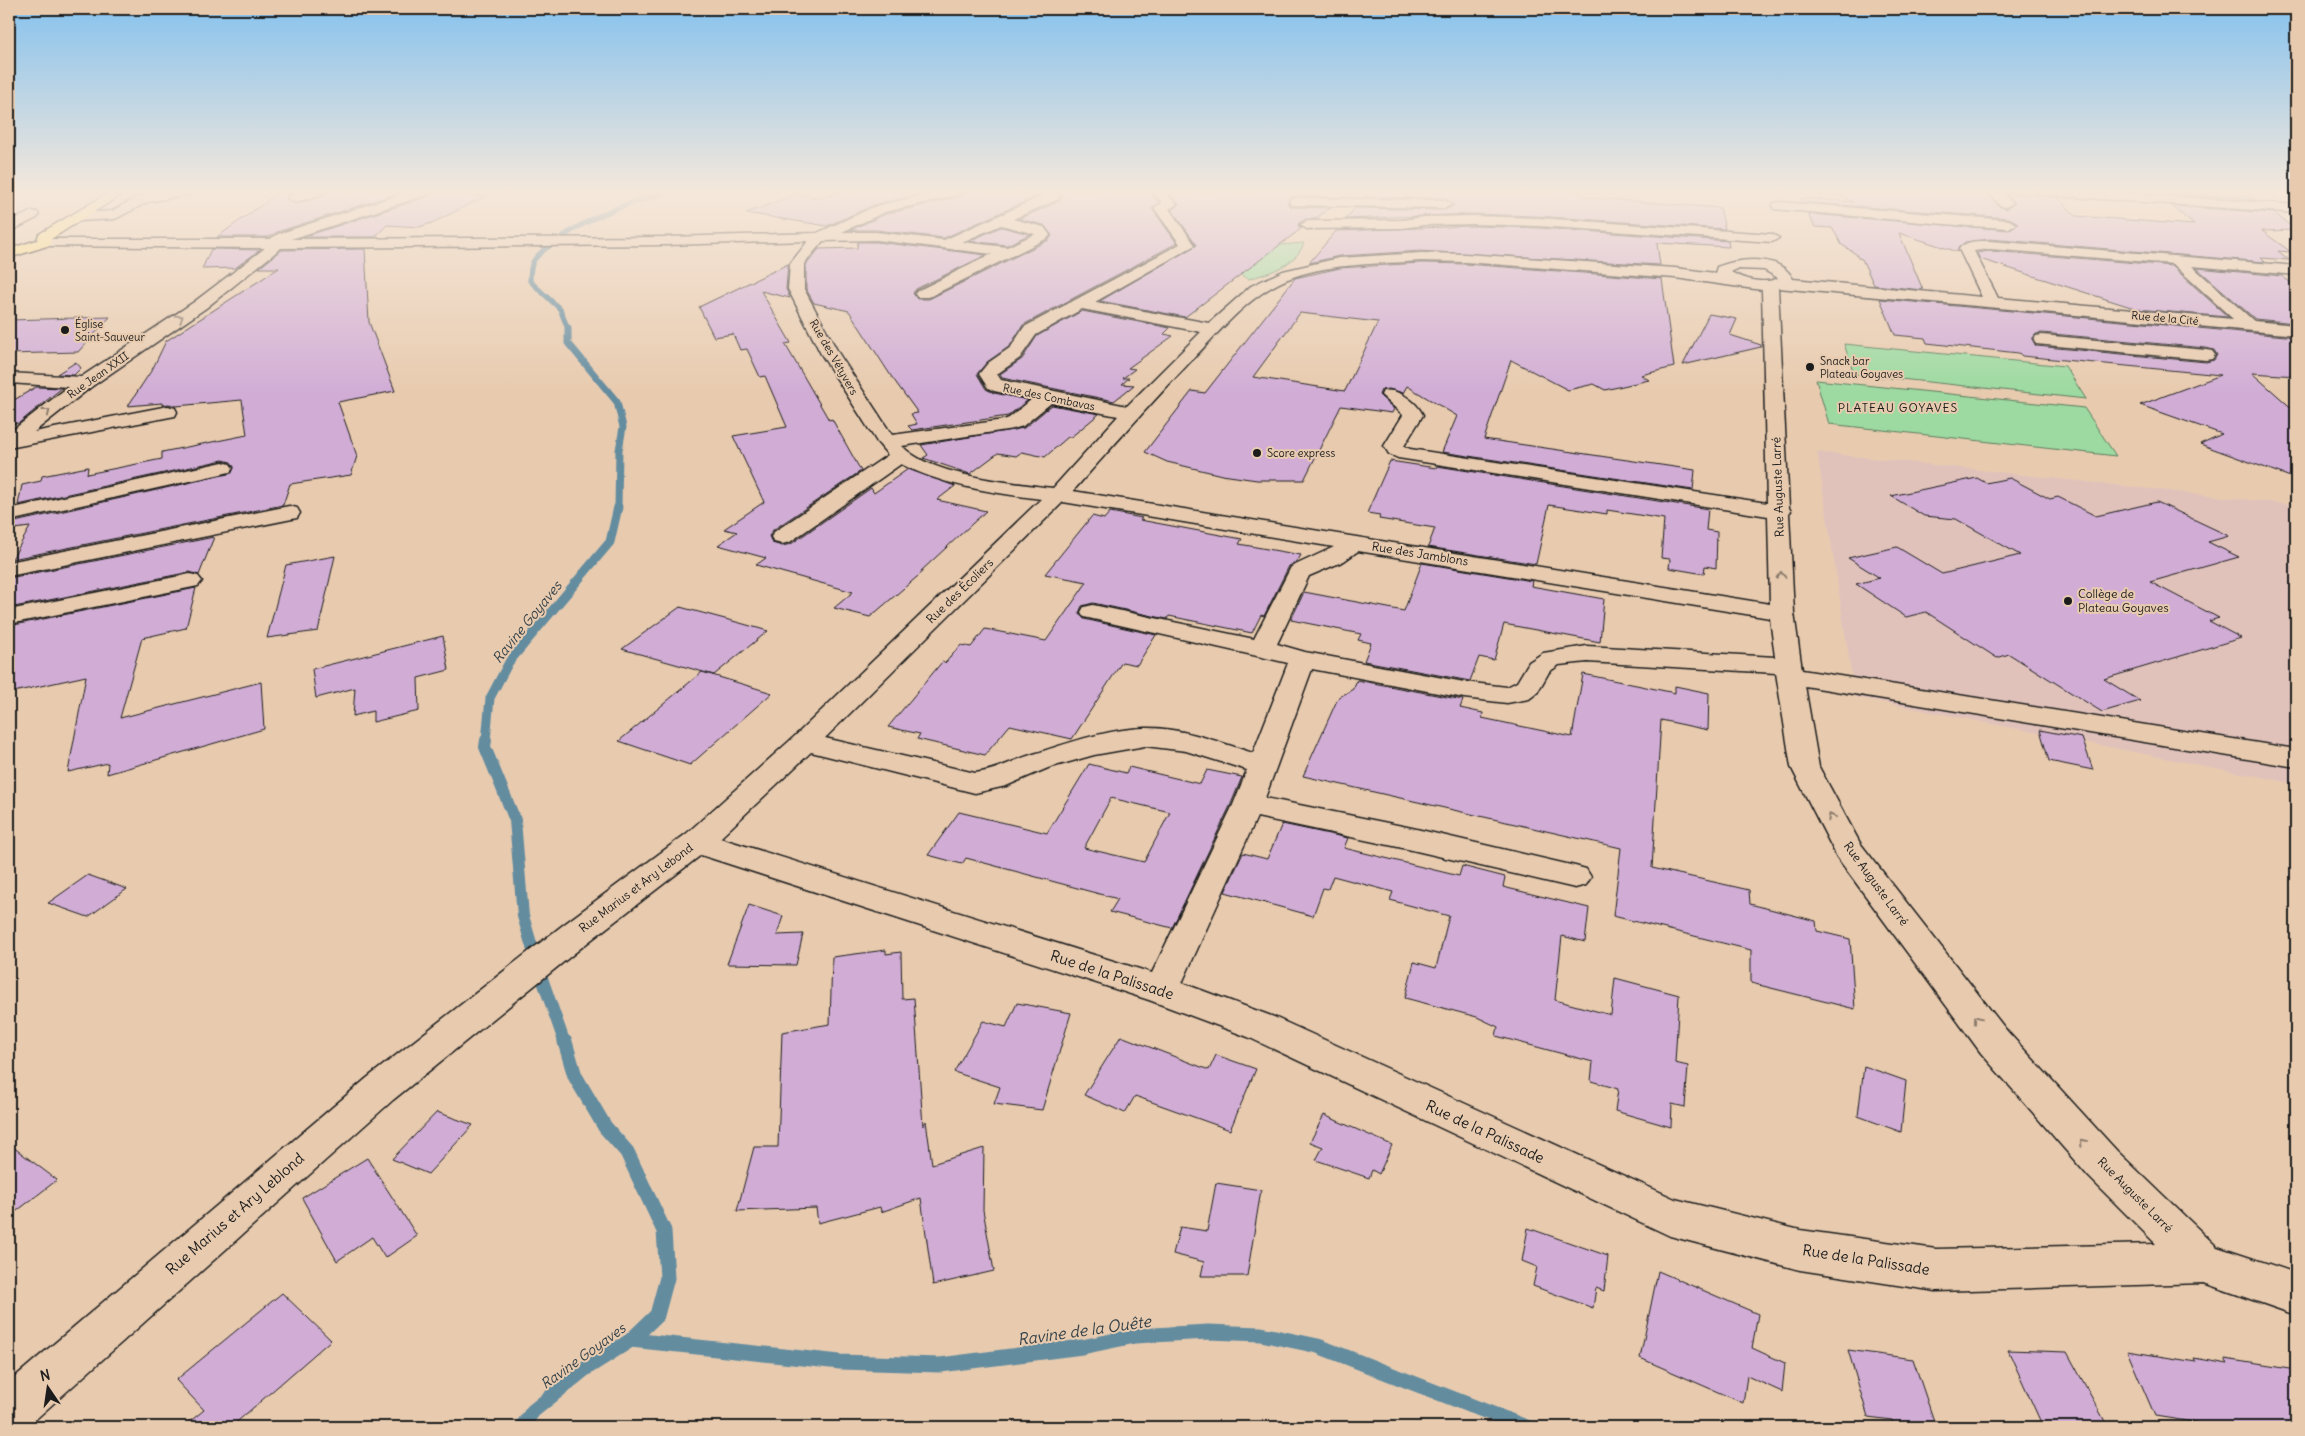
<svg xmlns="http://www.w3.org/2000/svg" width="2305" height="1436" font-family="Delius,sans-serif">
<style>
.built{fill:#e1c2bb}
.green{fill:#9ddaa1;stroke:#5c7b5e}
.lines{fill:none;stroke-linecap:round;stroke-linejoin:round}
.stream-far4{stroke:#648c9f;stroke-width:5}
.stream-far3{stroke:#648c9f;stroke-width:7}
.stream-far2{stroke:#648c9f;stroke-width:9}
.stream-far1{stroke:#648c9f;stroke-width:12}
.stream{stroke:#648c9f;stroke-width:15}
.building{fill:#d1add6;stroke:#1c1c1c;fill-rule:evenodd}
.minor-casing{stroke:#1c1c1c;stroke-width:3}
.major-casing{stroke:#1c1c1c;stroke-width:3}
.minor{fill:#e8cbaf;fill-rule:evenodd}
.major{fill:#fedf80;fill-rule:evenodd}
.oneway{stroke:#8c7c6d}
.poi-dot{fill:#1c1c1c;stroke:#e8cbaf;stroke-width:2}
.labels{text-anchor:middle;stroke-width:4;stroke-linejoin:round;paint-order:stroke}
.far-street-label{font-size:11px;fill:#1c1c1c;stroke:#e8cbaf}
.far-poi-label{font-size:11px;fill:#1c1c1c;stroke:#e8cbaf;text-anchor:start}
.far-quarter-label{font-size:12px;letter-spacing:1px;fill:#1c1c1c;stroke:#e8cbaf}
.street-label{font-size:12px;fill:#1c1c1c;stroke:#e8cbaf}
.poi-label{font-size:12px;fill:#1c1c1c;stroke:#e8cbaf;text-anchor:start}
.water-label{font-size:14px;font-style:italic;fill:#344148;stroke:#e8cbaf}
.near-street-label{font-size:15px;fill:#1c1c1c;stroke:#e8cbaf}
.near-water-label{font-size:16px;font-style:italic;fill:#344148;stroke:#e8cbaf}
</style>
<rect width="100%" height="100%" fill="#e8cbaf"/>
<filter id="ink" filterUnits="userSpaceOnUse"><feTurbulence type="fractalNoise" baseFrequency=".02" numOctaves="2"/><feDisplacementMap in="SourceGraphic" scale="10" xChannelSelector="R" yChannelSelector="G"/><feConvolveMatrix kernelMatrix="1 2 1 2 8 2 1 2 1" color-interpolation-filters="sRGB"/></filter>
<g filter="url(#ink)">
<polygon class="built" points="1817,452 2296,505 2296,784 1855,697"/>
<g class="green">
<path d="M1207,243L1233,249L1304,243C1295,266 1271,272 1249,279L1231,270L1162,265L1195,245Z"/>
<polygon points="1844,344 2065,366 2086,399 1854,374"/>
<polygon points="1816,380 2084,408 2116,456 1829,424"/>
</g>
<g class="lines">
<path class="stream-far4" d="M568,329L560,309L530,281C530,275 530,268 533,262C537,254 545,249 552,244C588,217 626,203 670,191"/>
<polyline class="stream-far3" points="568,328 568,343 617,402 623,427 619,450 618,508"/>
<polyline class="stream-far2" points="486,741 490,698 509,662 610,542 618,507"/>
<polyline class="stream-far1" points="486,740 485,747 515,820 523,916 537,964 565,1044"/>
<g class="stream">
<polyline points="631,1340 840,1362 940,1365 1082,1347 1135,1336 1208,1332 1261,1334 1318,1346 1526,1427"/>
<polyline points="522,1427 533,1411 585,1369 631,1340 657,1315 667,1278 664,1231 627,1152 605,1127 575,1076 565,1042"/>
</g>
</g>
<g class="building">
<polygon points="281,191 298,191 290,193 286,197 287,200 295,204 325,196 328,191 405,191 277,232 269,237 217,237"/>
<polygon points="432,191 475,191 467,196 486,196 432,223 419,227 387,225 375,237 303,237 430,196"/>
<polygon points="849,191 933,191 876,204 827,226 746,213 798,194 820,198"/>
<polygon points="965,191 1149,191 1159,203 1152,209 1177,243 1023,325 1010,346 987,362 977,374 986,389 994,393 1028,400 1008,416 912,430 908,426 917,424 911,414 918,413 891,376 849,311 814,303 806,289 806,265 819,249 857,248 858,242 876,242 986,255 916,289 913,293 917,299 929,299 1049,240 1052,236 1044,225 1019,219 1060,201 1062,195 1059,191 1048,191 944,238 876,230 850,230 886,214 962,196"/>
<polygon points="1167,191 1192,191 1194,194 1244,191 1351,191 1344,197 1296,196 1289,198 1287,203 1291,207 1330,208 1315,219 1306,219 1299,223 1298,226 1302,228 1185,317 1100,301 1197,245 1172,210 1179,204"/>
<polygon points="1370,191 1578,191 1584,196 1592,198 1720,208 1725,229 1538,216 1473,214 1346,219 1355,208 1445,210 1454,205 1445,198 1365,197"/>
<polygon points="1833,191 1985,191 2000,207 2006,209 2015,203 2006,193 2039,195 2058,198 2076,216 2194,225 2172,206 2274,213 2296,230 2262,231 2291,252 2278,251 2289,260 2261,258 2265,262 1990,239 1965,242 1958,248 1958,252 1899,233 1923,290 1874,285 1862,259 1858,258 1856,254 1842,245 1832,228 1815,227 1808,214 2009,230 2018,223 2009,218 1802,202 1801,198 1853,202"/>
<polygon points="2183,193 2252,197 2256,200 2187,195"/>
<polygon points="1473,226 1538,228 1728,241 1729,247 1657,243 1660,265 1421,251 1339,256 1309,263 1336,231"/>
<polygon points="1001,227 1030,234 1007,245 969,241"/>
<polygon points="211,249 260,250 235,268 202,269"/>
<polygon points="365,249 369,322 395,391 338,402 357,456 351,475 290,484 283,505 12,559 30,527 14,529 15,522 232,473 234,467 231,462 223,460 18,505 22,485 41,481 42,476 88,467 87,474 162,459 162,452 247,435 242,400 176,406 169,404 162,405 162,403 128,406 153,368 166,341 279,268 259,268 282,250"/>
<polygon points="1990,251 2172,266 2228,317 2137,309 1980,259 1977,253"/>
<path d="M1421,263L1465,264L1662,279L1674,367L1641,375L1649,380L1605,390L1594,384L1568,390L1511,360L1484,439L1695,470L1693,490L1442,452L1457,416L1407,386L1403,393L1389,389L1381,390L1379,395L1394,409L1392,413L1341,406L1304,480H1257L1222,475L1167,462L1145,452L1192,391L1205,393L1295,278L1340,268ZM1300,313L1378,322L1345,391L1253,377Z"/>
<polygon points="788,264 786,289 790,298 761,291 791,343 785,344 829,420 832,419 861,471 773,530 769,536 772,543 782,546 791,544 871,488 874,493 908,469 955,486 937,500 986,511 921,571 924,571 870,617 834,608 853,592 756,565 766,558 718,545 737,532 724,529 764,502 733,436 787,427 765,376 760,377 747,349 740,350 733,334 714,337 699,307"/>
<polygon points="2197,268 2282,276 2296,287 2296,323 2255,319"/>
<path d="M1880,299L2296,337V376L2252,373L2296,412V479L2200,444L2222,434L2140,405L2221,375L2022,356L2019,353L2009,352L1927,343L1925,338L1895,335ZM2042,333L2206,348L2214,350L2217,355L2214,360L2206,362L2036,346L2032,339L2036,334Z"/>
<polygon points="1082,311 1170,328 1164,334 1173,336 1128,368 1135,369 1123,378 1129,378 1122,384 1134,385 1114,401 1002,378 1000,374 1022,359 1037,336"/>
<polygon points="1709,314 1737,319 1730,335 1761,345 1761,347 1683,365"/>
<polygon points="110,317 78,352 9,354 9,320"/>
<polygon points="76,362 81,368 74,375 57,374"/>
<polygon points="36,387 62,388 19,423 9,424 9,403"/>
<polygon points="1052,405 1099,414 1071,437 1068,437 1045,457 1022,452 1016,456 998,453 970,474 923,458 928,455 921,445 1024,428"/>
<polygon points="1390,461 1436,468 1437,466 1708,509 1706,530 1717,532 1716,568 1705,566 1704,574 1669,568 1670,559 1661,558 1664,519 1607,510 1607,514 1549,505 1536,564 1428,547 1435,528 1379,519 1380,515 1367,513"/>
<polygon points="1977,478 1986,483 2010,478 2050,499 2058,497 2096,516 2157,502 2229,536 2208,542 2239,557 2150,582 2219,618 2209,621 2241,638 2104,679 2140,701 2102,712 2009,654 1997,658 1926,612 1906,617 1856,584 1880,578 1848,558 1897,547 1942,574 2020,555 1956,519 1924,516 1891,496"/>
<polygon points="1110,512 1142,518 1140,520 1242,539 1239,544 1301,555 1297,562 1289,566 1264,616 1261,615 1252,633 1169,616 1167,619 1093,603 1082,606 1079,613 1084,619 1156,635 1137,665 1122,662 1072,739 1010,725 985,755 917,739 920,734 888,727 942,662 945,663 961,645 971,647 985,629 1046,641 1087,582 1045,574 1092,516 1104,519"/>
<polygon points="214,537 199,575 190,572 9,608 9,578"/>
<polygon points="335,556 318,631 267,638 286,565"/>
<polygon points="1422,563 1532,581 1531,586 1604,599 1600,642 1504,624 1494,660 1479,657 1470,681 1364,661 1371,643 1358,640 1361,634 1291,620 1304,592 1404,611"/>
<polygon points="196,588 186,628 142,638 120,718 261,682 264,729 107,774 108,763 68,772 86,676 9,693 9,626"/>
<polygon points="680,607 740,623 768,631 714,675 622,649"/>
<polygon points="443,636 449,670 418,678 419,711 373,722 373,711 353,716 355,688 316,698 312,669"/>
<polygon points="702,672 772,693 690,765 619,741"/>
<polygon points="1583,674 1675,693 1675,686 1709,693 1708,730 1661,720 1652,868 1749,890 1750,904 1816,921 1817,931 1850,939 1855,1009 1751,983 1751,950 1613,916 1621,848 1303,776 1338,698 1353,689 1357,680 1463,700 1460,708 1483,713 1482,718 1572,737"/>
<polygon points="2040,730 2082,738 2093,770 2049,761"/>
<path d="M1089,764L1126,773L1129,767L1200,784L1207,770L1242,777L1231,804L1172,928L1110,912L1118,899L966,858L962,864L928,855L959,812L1047,833ZM1111,798L1170,812L1144,862L1084,848Z"/>
<polygon points="1282,824 1348,838 1344,848 1459,876 1462,866 1505,877 1503,887 1589,908 1585,942 1562,936 1555,1000 1611,1015 1615,978 1679,995 1675,1063 1688,1066 1685,1107 1672,1104 1671,1127 1615,1111 1618,1089 1591,1081 1593,1062 1496,1036 1498,1027 1477,1017 1405,998 1414,962 1436,968 1449,916 1390,900 1393,892 1333,876 1328,889 1323,888 1313,916 1225,892 1243,853 1267,859"/>
<polygon points="88,875 127,889 88,917 48,903"/>
<polygon points="749,905 783,916 777,935 803,934 796,965 727,964"/>
<polygon points="886,950 886,954 901,952 902,999 914,998 923,1126 926,1121 932,1164 984,1148 983,1210 994,1271 933,1285 921,1198 881,1212 880,1207 818,1223 816,1208 737,1211 754,1147 778,1147 782,1032 830,1024 832,957"/>
<polygon points="1017,1003 1071,1013 1042,1110 994,1104 1000,1087 954,1072 983,1021 1006,1027"/>
<polygon points="1121,1036 1209,1070 1216,1055 1256,1069 1230,1130 1135,1096 1125,1113 1084,1095"/>
<polygon points="1864,1066 1906,1081 1901,1132 1858,1116"/>
<polygon points="437,1112 473,1125 428,1174 392,1159"/>
<polygon points="1324,1115 1392,1145 1379,1174 1372,1170 1369,1178 1316,1160 1323,1147 1310,1142"/>
<polygon points="9,1144 57,1180 9,1217"/>
<polygon points="367,1158 417,1236 385,1258 372,1237 337,1261 302,1198"/>
<polygon points="1216,1183 1261,1190 1247,1276 1201,1276 1204,1262 1173,1254 1180,1227 1207,1231"/>
<polygon points="1528,1228 1608,1256 1604,1291 1596,1288 1593,1308 1533,1286 1537,1267 1522,1261"/>
<polygon points="1658,1271 1758,1314 1752,1348 1785,1363 1782,1392 1747,1376 1743,1403 1640,1358"/>
<polygon points="282,1293 331,1340 231,1427 183,1427 204,1410 176,1380"/>
<polygon points="1848,1350 1913,1359 1936,1427 1895,1427 1892,1420 1868,1417"/>
<polygon points="2008,1350 2067,1352 2108,1427 2043,1427"/>
<polygon points="2127,1351 2196,1362 2194,1358 2228,1364 2225,1359 2296,1370 2296,1427 2225,1427 2155,1416"/>
</g>
<g class="lines">
<defs>
<g id="minor">
<polygon points="166,191 192,191 191,194 148,202 115,219 79,221 72,217 79,213 112,211 139,196"/>
<polygon points="306,191 326,191 325,194 295,202 288,198 290,195"/>
<path d="M411,191H430L429,194L291,239L667,237L817,233L876,206L941,191H963L962,194L885,212L842,232H876L944,240L1049,193H1059L1060,196L1059,199L1013,219L1044,227L1050,235L1048,238L929,297H917L915,294L917,291L992,254L876,240L823,241L804,264V289L839,354L892,435L1004,420L1009,418L1032,399L994,391L988,388L979,374L988,363L1011,347L1024,327L1180,244L1154,208L1162,203L1151,191H1164L1177,204L1169,209L1195,245L1095,302L1209,323L1251,286L1283,271L1339,258L1421,253L1465,254L1675,268L1715,273L1717,267C1739,258 1781,254 1793,279L1982,297L1959,249C1966,240 1979,241 1990,241L2296,266V275L2192,266L2254,321L2296,325V335L1778,288L1789,508L1791,511L1789,513L1794,613L1802,670L2296,749V767L1805,686L1819,767L1860,843L2007,1031L2117,1151L2217,1247L2296,1273V1315L2204,1283L1936,1291L1800,1270L1670,1236L1248,1037L1149,1000L701,855L587,943L393,1100L27,1427H9V1382L367,1078L563,925L686,834L795,736L1041,499C994,493 944,486 901,464L790,542L782,544L774,542L771,537L774,532L888,455L877,442L821,354L788,289L790,264L808,241L667,245L281,248L206,308L91,387L34,432L168,406L175,408L177,412L175,416L9,448V433L68,387L9,383V373L81,377L194,302L265,248L45,246L38,242L40,239H270L278,234ZM1001,225L1035,234L1007,247L962,242ZM1990,249L2173,264L2233,319L1998,298L1974,251ZM1421,261L1465,262L1675,278L1762,290L1767,503L1410,449L1404,446L1423,415C1417,402 1398,388 1383,391L1381,395L1403,415L1384,446L1389,454L1398,458L1768,516L1770,604L1073,491C1112,447 1150,404 1191,361C1221,330 1251,292 1293,277C1333,263 1379,264 1421,261ZM1737,269L1764,270L1778,278C1764,285 1743,279 1731,272ZM1082,309L1201,332L1127,406L1001,380L997,374L1020,358L1036,335ZM1051,403L1118,416L1053,488C1012,483 930,476 902,446L1013,429L1023,426ZM1063,502L1334,547L1291,567L1254,639L1093,605L1084,607L1081,612L1084,617L1093,619L1288,663L1253,753C1219,742 1181,727 1145,728C1109,729 1071,742 1037,753C1015,759 997,771 975,773L825,738ZM1358,551L1770,618L1775,657L1587,646L1543,653L1529,662L1517,682L1507,687L1464,682L1305,652L1277,644L1309,576L1344,561ZM1587,662L1776,673L1791,767L1837,857L1981,1053L2089,1177L2156,1244L1936,1249L1800,1230L1675,1199L1274,1017L1182,983L1257,817L1412,850L1575,888L1586,885L1591,877L1586,869L1575,866L1412,828L1265,798L1312,669L1464,698L1507,703L1529,699L1537,693L1549,672L1559,665ZM1145,746L1186,751L1247,770L1233,805L1152,973L720,838L811,752L975,793L1006,786L1048,768L1094,755Z"/>
<polygon points="1987,191 2001,191 2013,203 2006,207 2001,206"/>
<polygon points="2036,191 2097,191 2296,205 2296,213 2042,195"/>
<polygon points="1296,198 1445,200 1452,204 1445,208 1291,205 1289,202 1291,199"/>
<polygon points="1779,202 2009,220 2016,224 2009,228 1968,226 1774,209 1772,206 1774,203"/>
<polygon points="32,211 37,212 39,215 37,218 9,232 9,222"/>
<polygon points="1473,216 1538,218 1772,234 1779,238 1772,242 1538,226 1473,224 1424,225 1402,228 1307,229 1300,225 1307,221 1402,220 1424,217"/>
<polygon points="2042,335 2206,350 2212,351 2215,355 2212,359 2206,360 2036,344 2034,340 2036,336"/>
<polygon points="223,462 230,464 233,468 230,472 9,521 9,509"/>
<polygon points="289,506 297,508 300,513 297,518 9,576 9,562"/>
<polygon points="190,574 198,576 202,581 198,586 9,624 9,610"/>
</g>
<polygon id="major" points="112,191 127,191 51,239 50,245 9,258 9,249 37,240 39,234"/>
</defs>
<use href="#minor" class="minor-casing"/>
<use href="#major" class="major-casing"/>
<use href="#minor" class="minor"/>
<use href="#major" class="major"/>
</g>
<defs><path id="oneway-chevron" d="M-2-3.5L2.5 0L-2 3.5" fill="none" stroke-width="1.6" stroke-linecap="round" stroke-linejoin="round" transform="scale(1.25)"/></defs>
<g class="oneway">
<use href="#oneway-chevron" transform="translate(180 318) rotate(-34)"/>
<use href="#oneway-chevron" transform="translate(47 412) rotate(-38)"/>
<use href="#oneway-chevron" transform="translate(1781 575) rotate(-92)"/>
<use href="#oneway-chevron" transform="translate(1831 817) rotate(-118)"/>
<use href="#oneway-chevron" transform="translate(1977 1019) rotate(-127)"/>
<use href="#oneway-chevron" transform="translate(2083 1142) rotate(-132)"/>
</g>
</g>
<linearGradient id="sky" x2="0" y2="1"><stop stop-color="#86c2ee"/><stop offset="0.49" stop-color="#f5e8db"/><stop offset="1" stop-color="#f5e8db" stop-opacity="0"/></linearGradient>
<rect width="2305" height="392" fill="url(#sky)"/>
<g class="poi-dot">
<circle cx="65" cy="330" r="5"/>
<circle cx="1810" cy="367" r="5"/>
<circle cx="1257" cy="453" r="5"/>
<circle cx="2068" cy="601" r="5"/>
</g>
<g class="labels">
<g class="far-street-label">
<text transform="translate(2165 318) rotate(5)" y="4">Rue de la Cité</text>
<text transform="translate(834 357) rotate(60)" y="4">Rue des Vétyvers</text>
<text transform="translate(98 375) rotate(-35)" y="4">Rue Jean XXII</text>
<text transform="translate(1049 397) rotate(12)" y="4">Rue des Combavas</text>
</g>
<g class="far-poi-label">
<text x="75" y="328">Église<tspan x="75" dy="13">Saint-Sauveur</tspan></text>
<text x="1820" y="365">Snack bar<tspan x="1820" dy="13">Plateau Goyaves</tspan></text>
<text x="1267" y="457">Score express</text>
</g>
<g class="far-quarter-label">
<text x="1898" y="412">PLATEAU GOYAVES</text>
</g>
<g class="street-label">
<text transform="translate(1778 487) rotate(-92)" y="4">Rue Auguste Larré</text>
<text transform="translate(1420 554) rotate(9)" y="4">Rue des Jamblons</text>
<text transform="translate(960 591) rotate(-44)" y="4">Rue des Écoliers</text>
<text transform="translate(1876 884) rotate(54)" y="4">Rue Auguste Larré</text>
<text transform="translate(636 888) rotate(-37)" y="4">Rue Marius et Ary Lebond</text>
<text transform="translate(2135 1195) rotate(45)" y="4">Rue Auguste Larré</text>
</g>
<g class="poi-label">
<text x="2078" y="598">Collège de<tspan x="2078" dy="14">Plateau Goyaves</tspan></text>
</g>
<g class="water-label">
<text transform="translate(527 622) rotate(-51)" y="5">Ravine Goyaves</text>
<text transform="translate(583 1356) rotate(-36)" y="5">Ravine Goyaves</text>
</g>
<g class="near-street-label">
<text transform="translate(1112 975) rotate(18)" y="5">Rue de la Palissade</text>
<text transform="translate(1485 1132) rotate(25)" y="5">Rue de la Palissade</text>
<text transform="translate(235 1214) rotate(-41)" y="5">Rue Marius et Ary Leblond</text>
<text transform="translate(1866 1260) rotate(9)" y="5">Rue de la Palissade</text>
</g>
<g class="near-water-label">
<text transform="translate(1084 1330) rotate(-8)" y="6">Ravine de la Ouête</text>
</g>
</g>
<rect width="2305" height="1436" fill="none" stroke="#e8cbaf" stroke-width="30"/>
<rect x="15" y="15" width="2275" height="1406" fill="none" stroke="#1c1c1c" stroke-width="2" filter="url(#ink)"/>
<g transform="translate(48 1388) rotate(347)" stroke="#e8cbaf" stroke-width="4" paint-order="stroke">
<path d="M0-4L9 19L0 12L-9 19Z" fill="#1c1c1c"/>
<text y="-8" font-size="14" font-weight="bold" text-anchor="middle" fill="#1c1c1c">N</text>
</g>
</svg>
